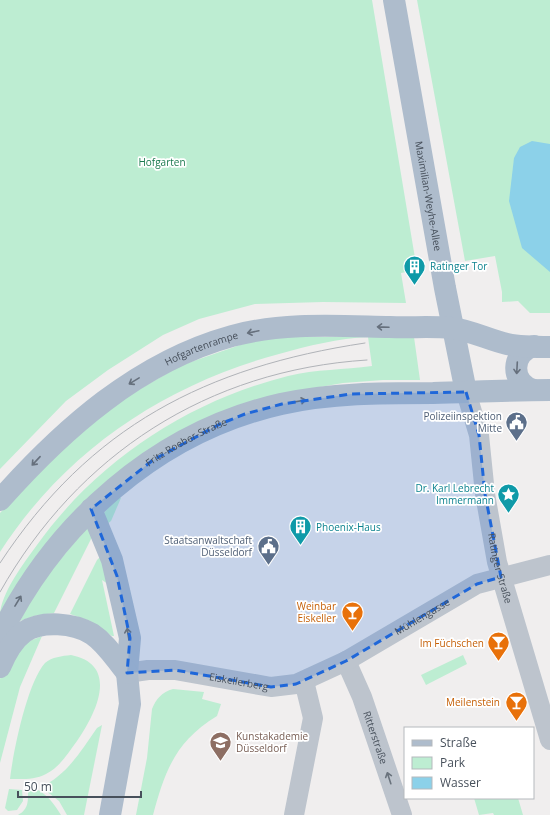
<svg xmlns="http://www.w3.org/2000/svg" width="550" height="815" font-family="'Open Sans',sans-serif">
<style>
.green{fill:#bdedd2}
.water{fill:#8cd1e9}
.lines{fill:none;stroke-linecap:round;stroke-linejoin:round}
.minor{stroke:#bdc4cd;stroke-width:20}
.major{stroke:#aebccc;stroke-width:22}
.tram{stroke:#b0b3b8;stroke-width:1}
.oneway{stroke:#66707d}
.oneway2{stroke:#6a737d}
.marked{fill:#1f67d9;fill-opacity:0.2;stroke:#1f67d9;stroke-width:3;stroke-dasharray:8 5;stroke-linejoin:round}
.labels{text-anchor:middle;stroke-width:3.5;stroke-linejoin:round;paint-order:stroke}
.park-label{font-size:10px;fill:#1a794e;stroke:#fff}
.street-label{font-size:10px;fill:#47505b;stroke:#fff}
.culture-label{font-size:10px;fill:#0d838f;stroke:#fff;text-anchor:start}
.service-label{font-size:10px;fill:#4e5e75;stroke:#fff;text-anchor:end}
.food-label{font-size:10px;fill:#c56008;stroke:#fff;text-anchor:end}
.education-label{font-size:10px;fill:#785e54;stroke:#fff;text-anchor:start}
</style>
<rect width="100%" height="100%" fill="#f0eeee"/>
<g class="green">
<polygon points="0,0 372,0 417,270 401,273 406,303 323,302 255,304 199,319 163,335 108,370 66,401 0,469"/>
<polygon points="417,0 550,0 550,313 530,313 518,301 502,302 502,292 495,256 465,261"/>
<path d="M263,337H414L420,380H383L343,383L297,391L81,505L42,549L0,616C0,594 24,563 37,545C97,461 188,401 288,376C316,369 344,370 372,366L368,337C339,338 308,346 279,354C164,385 65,451 0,552V513L55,454L115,403L182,365Z"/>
<polygon points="118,497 121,498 111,521 102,528 102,515"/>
<polygon points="88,526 92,537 54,613 34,616 20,621 39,585"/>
<polygon points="103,554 114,588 102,580 114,636 112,636 90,621 70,614 97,560"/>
<polygon points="42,636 20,687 0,763 0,679 2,673 27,642"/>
<path d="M71,655C121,665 95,715 77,741C68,753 60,767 46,774C35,780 22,779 10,779C13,753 27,683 45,663C52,657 62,656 71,655Z"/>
<polygon points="463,655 467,664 426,685 421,675"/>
<path d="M173,689L204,692L202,699L221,704L217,716C176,741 165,770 153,815H136L147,758L152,709C156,699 162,692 173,689Z"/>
<path d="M102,725L84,815H67L59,801L41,787C67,775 81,751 97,728Z"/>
<path d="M30,788C43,788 55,805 61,815H18C29,809 28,801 28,790Z"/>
<polygon points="9,789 22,790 23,801 17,810 8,811 5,808"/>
<polygon points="474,798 518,798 523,815 494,815 493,813 479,815"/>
</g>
<polygon class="water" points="532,141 550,144 550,272 522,248 509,201 514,158 520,147"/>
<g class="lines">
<g class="minor">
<path id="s1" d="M466,392L479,435L485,494L497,562L550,740"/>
<path id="s2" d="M346,661L362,697L402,815"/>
<path id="s3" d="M127,673L148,670H175L271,687L296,684L346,661L477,584L550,565"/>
<polyline points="294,815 313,718 304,681"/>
</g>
<g class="major">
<path id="s4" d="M394,0L445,288L466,392"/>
<path d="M533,390C510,382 511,353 534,346"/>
<path id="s5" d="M0,500C63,429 138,362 232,336C283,322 338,326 390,327C410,328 431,326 451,328C470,330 489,340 507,344C521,347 536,347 550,347"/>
<polyline points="91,509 112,560 130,638 127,673 130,704 110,815"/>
<path id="s6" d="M0,636C55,523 157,432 281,404C331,393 382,393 433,393C472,392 511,390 550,390"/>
<path d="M0,667C5,655 13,640 24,632C42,620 74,623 92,634C107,644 116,660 127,673"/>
</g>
<g class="tram">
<path d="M0,563C90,426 206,367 365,343"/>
<path d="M0,592C78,454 208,370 367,360"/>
</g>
</g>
<defs><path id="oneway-shaft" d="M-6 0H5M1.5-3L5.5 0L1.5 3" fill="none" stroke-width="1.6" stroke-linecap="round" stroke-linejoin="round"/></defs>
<g class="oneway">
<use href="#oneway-shaft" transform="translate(383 327) rotate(-178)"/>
<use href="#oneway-shaft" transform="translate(253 332) rotate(168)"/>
<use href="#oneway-shaft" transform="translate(517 368) rotate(93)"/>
<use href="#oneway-shaft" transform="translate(134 381) rotate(149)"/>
<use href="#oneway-shaft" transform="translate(300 401) rotate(-10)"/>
<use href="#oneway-shaft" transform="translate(36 461) rotate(133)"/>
<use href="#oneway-shaft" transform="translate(18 601) rotate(-59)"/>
<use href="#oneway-shaft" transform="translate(128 634) rotate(-99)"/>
</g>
<use class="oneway2" href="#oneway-shaft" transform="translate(389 778) rotate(-108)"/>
<path class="marked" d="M466,392L479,435L485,494L501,577L477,584L346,661L296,684L271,687L175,670L127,673L130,638L117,576L91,509L153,460L220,424L245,414L282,404L351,394Z"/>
<defs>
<symbol id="building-pin" viewBox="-11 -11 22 30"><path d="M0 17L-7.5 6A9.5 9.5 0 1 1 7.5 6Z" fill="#0f9aa8" stroke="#fff"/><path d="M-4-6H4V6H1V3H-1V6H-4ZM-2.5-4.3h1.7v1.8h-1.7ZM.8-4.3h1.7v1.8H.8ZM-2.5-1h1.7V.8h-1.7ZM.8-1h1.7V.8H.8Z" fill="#fff"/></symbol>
<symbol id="civic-pin" viewBox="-11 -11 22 30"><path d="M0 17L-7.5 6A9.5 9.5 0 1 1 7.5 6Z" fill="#5c6f8a" stroke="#fff"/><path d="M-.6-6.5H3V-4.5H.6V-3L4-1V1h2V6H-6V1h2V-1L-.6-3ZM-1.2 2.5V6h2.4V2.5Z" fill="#fff"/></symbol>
<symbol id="sight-pin" viewBox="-11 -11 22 30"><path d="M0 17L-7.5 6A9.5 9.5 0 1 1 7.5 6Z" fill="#0f9aa8" stroke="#fff"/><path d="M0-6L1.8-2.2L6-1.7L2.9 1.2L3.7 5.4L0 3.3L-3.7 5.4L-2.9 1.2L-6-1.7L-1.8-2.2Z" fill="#fff"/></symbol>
<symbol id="bar-pin" viewBox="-11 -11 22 30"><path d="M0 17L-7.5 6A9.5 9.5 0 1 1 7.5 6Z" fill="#e8710a" stroke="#fff"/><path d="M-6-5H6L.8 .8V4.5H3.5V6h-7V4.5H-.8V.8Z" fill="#fff"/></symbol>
<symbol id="university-pin" viewBox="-11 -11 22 30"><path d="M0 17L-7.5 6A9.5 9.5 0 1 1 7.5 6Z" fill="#8d6e63" stroke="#fff"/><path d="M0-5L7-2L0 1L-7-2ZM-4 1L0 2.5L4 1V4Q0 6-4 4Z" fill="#fff"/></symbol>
</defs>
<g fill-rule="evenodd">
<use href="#building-pin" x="402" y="254" width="25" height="34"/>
<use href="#civic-pin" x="504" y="410" width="25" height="34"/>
<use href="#sight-pin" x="496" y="482" width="25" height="34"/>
<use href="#building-pin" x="288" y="514" width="25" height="34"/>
<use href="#civic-pin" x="256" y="534" width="25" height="34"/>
<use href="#bar-pin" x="340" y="600" width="25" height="34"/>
<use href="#bar-pin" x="486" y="630" width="25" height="34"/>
<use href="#bar-pin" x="504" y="690" width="25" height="34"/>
<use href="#university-pin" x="208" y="730" width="25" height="34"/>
</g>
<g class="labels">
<g class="park-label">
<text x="162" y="166">Hofgarten</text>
</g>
<g class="street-label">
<text dy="4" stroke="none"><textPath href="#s4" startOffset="199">Maximilian-Weyhe-Allee</textPath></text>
<text dy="4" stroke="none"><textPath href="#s5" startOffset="255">Hofgartenrampe</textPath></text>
<text dy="4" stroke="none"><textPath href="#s6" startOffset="274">Fritz-Roeber-Straße</textPath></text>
<text dy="4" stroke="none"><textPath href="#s1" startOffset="180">Ratinger Straße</textPath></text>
<text dy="4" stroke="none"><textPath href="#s3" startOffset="314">Mühlengasse</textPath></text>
<text dy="4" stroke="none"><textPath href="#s3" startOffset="113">Eiskellerberg</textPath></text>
<text dy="4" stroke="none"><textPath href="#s2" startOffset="82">Ritterstraße</textPath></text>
</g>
<g class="culture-label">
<text x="430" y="270">Ratinger Tor</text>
<text x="494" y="492" text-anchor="end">Dr. Karl Lebrecht<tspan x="494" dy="12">Immermann</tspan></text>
<text x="316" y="531">Phoenix-Haus</text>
</g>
<g class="service-label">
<text x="502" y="420">Polizeiinspektion<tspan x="502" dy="12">Mitte</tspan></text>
<text x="252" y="544">Staatsanwaltschaft<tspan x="252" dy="12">Düsseldorf</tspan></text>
</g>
<g class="food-label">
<text x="336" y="610">Weinbar<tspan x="336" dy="12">Eiskeller</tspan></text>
<text x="484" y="647">Im Füchschen</text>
<text x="500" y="706">Meilenstein</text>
</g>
<g class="education-label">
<text x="236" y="740">Kunstakademie<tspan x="236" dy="12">Düsseldorf</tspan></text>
</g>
</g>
<rect x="404" y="727" width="130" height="72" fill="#ffffff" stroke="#b5b9bd"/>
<rect x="412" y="740" width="20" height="6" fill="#aebccc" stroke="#b5b9bd"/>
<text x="440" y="747" font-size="12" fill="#47505b">Straße</text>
<rect x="412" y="757" width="20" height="12" fill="#bdedd2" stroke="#b5b9bd"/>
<text x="440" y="767" font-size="12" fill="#47505b">Park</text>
<rect x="412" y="777" width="20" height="12" fill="#8cd1e9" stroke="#b5b9bd"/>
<text x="440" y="787" font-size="12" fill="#47505b">Wasser</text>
<path d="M18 791v6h123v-6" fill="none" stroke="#47505b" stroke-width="2"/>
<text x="24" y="791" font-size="12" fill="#47505b" stroke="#ffffff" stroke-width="3" paint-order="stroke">50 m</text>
</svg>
